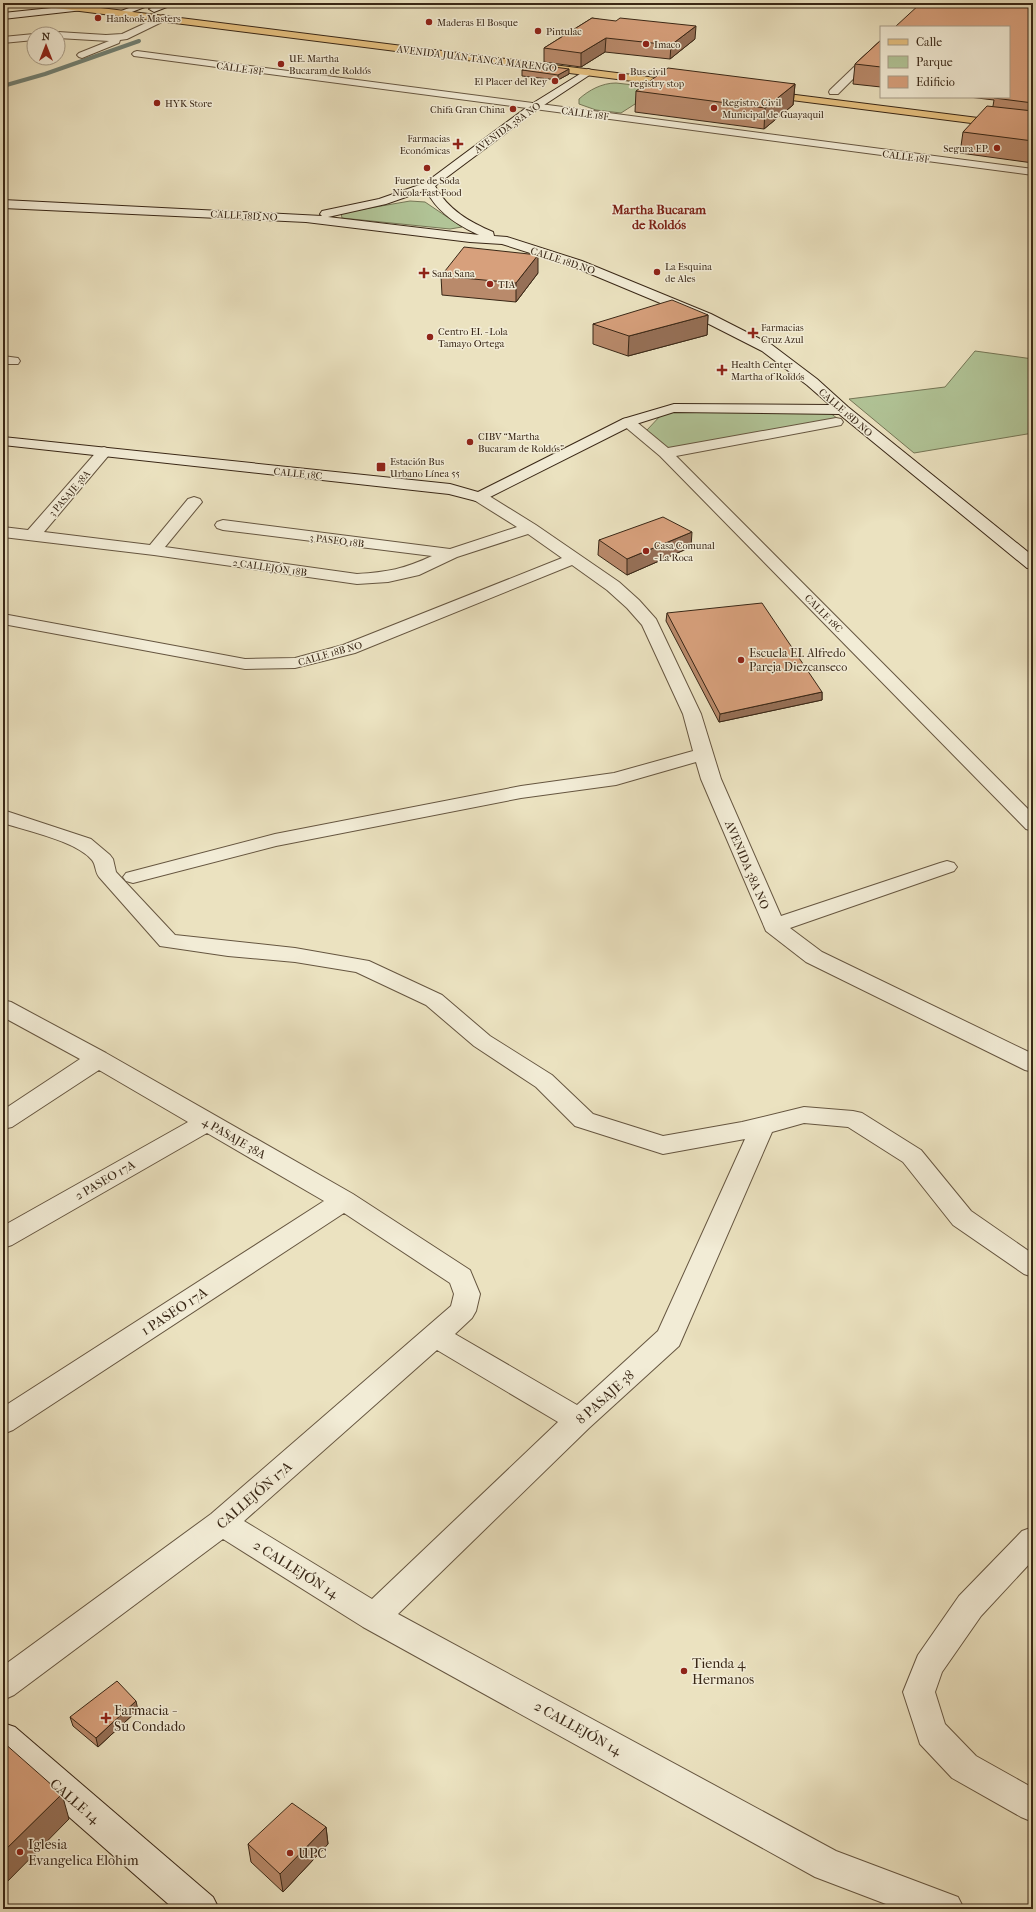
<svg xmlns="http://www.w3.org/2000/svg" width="1036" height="1912" font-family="'IM FELL French Canon',serif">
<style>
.green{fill:#b1c497;stroke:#757656}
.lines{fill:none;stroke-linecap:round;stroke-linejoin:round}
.stream{stroke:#728174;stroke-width:4}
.street-casing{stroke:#665640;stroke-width:2}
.secondary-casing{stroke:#392716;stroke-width:2}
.primary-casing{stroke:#392716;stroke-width:2}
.street{fill:#f2ecd6;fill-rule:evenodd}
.secondary{fill:#f2ecd6;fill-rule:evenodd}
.primary{fill:#e6c180;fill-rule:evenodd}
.wall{fill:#b98a6b;stroke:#392716}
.shaded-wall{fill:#967057;stroke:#392716}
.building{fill:#d7a07c;stroke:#392716}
.poi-dot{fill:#8f2418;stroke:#f2ecd6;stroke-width:1.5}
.labels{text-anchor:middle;stroke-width:3;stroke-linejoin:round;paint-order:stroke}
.far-poi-label{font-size:10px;fill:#392716;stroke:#f2ecd6;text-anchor:start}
.far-street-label{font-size:10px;fill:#392716;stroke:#f2ecd6}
.poi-label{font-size:12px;fill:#392716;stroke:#f2ecd6;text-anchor:start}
.street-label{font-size:12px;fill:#392716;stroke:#f2ecd6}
.far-district-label{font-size:13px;font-weight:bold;fill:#7a1f14;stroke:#f2ecd6}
.near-street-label{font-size:14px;fill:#392716;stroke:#f2ecd6}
.near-poi-label{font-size:14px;fill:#392716;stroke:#f2ecd6;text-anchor:start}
</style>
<rect width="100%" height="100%" fill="#ebe2c0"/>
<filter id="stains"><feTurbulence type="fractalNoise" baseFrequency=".005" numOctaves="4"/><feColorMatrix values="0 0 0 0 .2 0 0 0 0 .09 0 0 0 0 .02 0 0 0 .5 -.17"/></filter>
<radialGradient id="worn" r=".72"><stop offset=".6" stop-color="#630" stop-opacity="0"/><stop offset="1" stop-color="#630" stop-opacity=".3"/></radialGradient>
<g class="green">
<path d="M616,83L660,88L621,113L596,110L579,104V99C589,90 602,83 616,83Z"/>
<polygon points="410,201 425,202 462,227 450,229 342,218 341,213"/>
<polygon points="975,351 1033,359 1033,433 914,453 849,399 945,387"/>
<polygon points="671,411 830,413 841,421 667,451 647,430 662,414"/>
</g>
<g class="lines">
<polyline class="stream" points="3,86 45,74 139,41"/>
<defs>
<g id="street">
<polygon points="163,15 166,16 166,20 127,39 120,40 119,43 82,58 79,57 77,55 79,53 109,41 58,38 58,34 54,34 58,32 106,35 122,34"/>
<polygon points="34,34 34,40 3,43 3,37"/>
<polygon points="881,43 881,51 838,94 830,94 829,92 830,90 878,44"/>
<polygon points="137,51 1033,169 1033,175 134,56 132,54 134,52"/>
<polygon points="3,356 18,358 20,361 18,364 3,364"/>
<polygon points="628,418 633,419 668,448 836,418 841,419 843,422 841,425 836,426 676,456 1033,814 1033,831 1026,829 660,456 623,425 621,422 623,419"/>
<path d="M104,447L109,449L112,452L109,455L44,532L150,545L188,499L194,497L200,499L202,502L165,547L357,574C388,572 404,569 432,556L223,530L217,528L215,525L217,522L223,520L450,549L517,527L474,500L472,497L474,494L480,492L486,494L536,525L619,582L639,600L656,619L701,714L721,779L781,916L940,863L947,861L954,863L957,867L954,871L790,928L822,952L1033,1054V1072L1025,1070L806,962L766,931L701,779L696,762L616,785L521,798L276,846L133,883L126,881L123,877L126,873L275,834L521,786L614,773L693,751L683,714L642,625L627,608L607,590L572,565L355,653L295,668L245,669L3,624V614L245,659L295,658L343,645L562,558L528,534L457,557L419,575L388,582L357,584L154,555L3,537V527L28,530L99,449Z"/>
<path d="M3,810L91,839L110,855L113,859L116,872L175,935L295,948L369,961L442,995L490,1036L552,1075L593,1114L663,1136L742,1122L804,1107L853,1111L862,1113L921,1150L971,1211L1033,1254V1277L1024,1274L953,1225L903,1162L848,1127L804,1123L772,1132L679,1346L589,1428L398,1614L836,1851L958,1897L964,1909H899L815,1877L363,1627L223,1539L14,1695L3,1700V1666L211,1514L451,1306L454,1294L450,1283L344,1213L13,1430L3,1434V1407L324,1201L207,1133L12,1245L3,1248V1226L188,1122L99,1070L12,1127L3,1129V1110L80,1059L3,1017V1000L11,1002L106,1053L353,1194L470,1270L480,1294L476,1311L472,1318L455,1334L577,1405L658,1331L745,1139L663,1154L575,1126L536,1087L474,1046L426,1005L356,972L295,962L228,956L160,946L99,877C95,872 96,865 92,860C76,841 27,831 3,823ZM437,1350L558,1422L372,1599L244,1521Z"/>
<polygon points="1033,1527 1033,1560 981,1616 942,1672 935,1692 945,1724 976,1756 1033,1788 1033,1822 1021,1817 952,1778 920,1744 903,1692 918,1655 959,1596 1022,1531"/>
</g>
<g id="secondary">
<polygon points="142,3 155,3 124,15 118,15 116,13"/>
<polygon points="164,3 177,3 154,12 149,9"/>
<polygon points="80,5 84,8 83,10 3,19 3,13"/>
<path d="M588,69L591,70L593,72L591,74L538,109L435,186C448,210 470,222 493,232L494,236L507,237L582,261L711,314L772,345L817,379L848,407L1033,556V569L1027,568L839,414L674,412L633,425L480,502L449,494L3,445V437L450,484L478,492L623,419L674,404L830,405L807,385L762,351L701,320L574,267L502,244L470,242L306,222L3,208V200L322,216L320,214L322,211L379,199L425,183L530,105ZM426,190C437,212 457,225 479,235L328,217L386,204Z"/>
<polygon points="3,1723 15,1727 213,1897 219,1909 174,1909 3,1759"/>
</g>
<g id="primary">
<polygon points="36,3 61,3 680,81 685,84 680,87 40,6"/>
<polygon points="764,91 1033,125 1033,131 760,96 759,94 760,92"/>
</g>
</defs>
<use href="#street" class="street-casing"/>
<use href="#secondary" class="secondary-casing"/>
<use href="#primary" class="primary-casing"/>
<use href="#street" class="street"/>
<use href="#secondary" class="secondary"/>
<use href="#primary" class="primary"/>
</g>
<g class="wall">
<polygon points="1033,3 1033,163 960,153 963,132 993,106 994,100 969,97 1009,97 1009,27"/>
<polygon points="592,18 695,39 670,59 605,52 581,67 544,62 544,48"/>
<polygon points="881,40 881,87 853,84 855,64"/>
<polygon points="522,70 569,74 558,80 522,76"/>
<polygon points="795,84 793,105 764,129 635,112 636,91"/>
<polygon points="538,273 516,302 442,295 441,276"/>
<polygon points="708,315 707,335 628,356 593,344 593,324"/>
<polygon points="599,540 691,547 627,575 598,555"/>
<polygon points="667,613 822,692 822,700 719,722 666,621"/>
<polygon points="138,1710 98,1747 73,1726 70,1717"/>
<polygon points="326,1827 328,1844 283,1892 251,1862 248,1844"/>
</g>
<g class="shaded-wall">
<polygon points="696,26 695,39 670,59 671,45"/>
<polygon points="606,38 605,52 581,67 581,53"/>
<polygon points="569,69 569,74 558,80 558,75"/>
<polygon points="795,84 793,105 764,129 765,108"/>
<polygon points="538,255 538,273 516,302 516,283"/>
<polygon points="708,315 707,335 628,356 629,336"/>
<polygon points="692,532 691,547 627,575 627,559"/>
<polygon points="822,692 822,700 719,722 720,714"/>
<polygon points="136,1701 138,1710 98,1747 96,1738"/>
<polygon points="62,1794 69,1819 3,1886 3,1852"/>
<polygon points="326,1827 328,1844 283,1892 280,1874"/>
</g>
<g class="building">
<polygon points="921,3 1033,3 1033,103 994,98 995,97 1009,97 1009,27 895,27"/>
<polygon points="592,18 616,21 620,18 696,26 671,45 606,38 581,53 544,48"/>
<polygon points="881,40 881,67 855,64"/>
<polygon points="532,64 569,69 558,75 522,70"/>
<polygon points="668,68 795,84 765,108 636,91"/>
<polygon points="987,106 1033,111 1033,141 963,132"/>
<polygon points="464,247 538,255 516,283 441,276"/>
<polygon points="672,300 708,315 629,336 593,324"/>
<polygon points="663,517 692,532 627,559 599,540"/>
<polygon points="762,603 822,692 720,714 667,613"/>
<polygon points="117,1681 136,1701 96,1738 70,1717"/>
<polygon points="3,1742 62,1794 3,1852"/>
<polygon points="292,1803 326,1827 280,1874 248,1844"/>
</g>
<g class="poi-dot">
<circle cx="98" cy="18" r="4"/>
<circle cx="429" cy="22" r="4"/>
<circle cx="538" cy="31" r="4"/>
<circle cx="646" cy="44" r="4"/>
<circle cx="281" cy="64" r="4"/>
<rect x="618" y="73" width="8" height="8" rx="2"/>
<circle cx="555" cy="81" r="4"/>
<circle cx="157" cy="103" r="4"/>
<circle cx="714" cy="108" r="4"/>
<circle cx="513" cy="109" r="4"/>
<path d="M456 138h4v4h4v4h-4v4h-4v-4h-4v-4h4z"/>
<circle cx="997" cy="148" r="4"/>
<circle cx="427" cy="168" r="4"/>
<circle cx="657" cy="272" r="4"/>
<path d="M422 267h4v4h4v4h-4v4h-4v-4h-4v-4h4z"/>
<circle cx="490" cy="284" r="4"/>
<path d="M751 327h4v4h4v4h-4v4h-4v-4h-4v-4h4z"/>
<circle cx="430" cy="337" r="4"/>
<path d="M720 364h4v4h4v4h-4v4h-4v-4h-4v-4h4z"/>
<circle cx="470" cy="442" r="4"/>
<rect x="376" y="462" width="10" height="10" rx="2"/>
<circle cx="646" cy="551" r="4"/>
<circle cx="741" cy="660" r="4"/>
<circle cx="684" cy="1671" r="4"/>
<path d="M104 1712h4v4h4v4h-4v4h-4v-4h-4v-4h4z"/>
<circle cx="20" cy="1852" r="4"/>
<circle cx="290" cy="1853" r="4"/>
</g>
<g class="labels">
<g class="far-poi-label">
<text x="106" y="22">Hankook Masters</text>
<text x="437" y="26">Maderas El Bosque</text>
<text x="546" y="35">Pintulac</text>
<text x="654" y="48">Imaco</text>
<text x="289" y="62">UE. Martha<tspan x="289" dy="12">Bucaram de Roldós</tspan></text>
<text x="630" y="75">Bus civil<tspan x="630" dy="12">registry stop</tspan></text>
<text x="547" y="85" text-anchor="end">El Placer del Rey</text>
<text x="722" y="106">Registro Civil<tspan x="722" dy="12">Municipal de Guayaquil</tspan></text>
<text x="165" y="107">HYK Store</text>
<text x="505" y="113" text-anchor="end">Chifa Gran China</text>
<text x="450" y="142" text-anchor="end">Farmacias<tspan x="450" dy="12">Económicas</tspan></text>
<text x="989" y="152" text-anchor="end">Segura EP.</text>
<text x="427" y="184" text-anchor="middle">Fuente de Soda<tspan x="427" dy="12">Nicola Fast Food</tspan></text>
<text x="665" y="270">La Esquina<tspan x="665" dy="12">de Ales</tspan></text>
<text x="432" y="277">Sana Sana</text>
<text x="498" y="288">TIA</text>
<text x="761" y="331">Farmacias<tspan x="761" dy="12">Cruz Azul</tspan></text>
<text x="438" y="335">Centro EI. - Lola<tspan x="438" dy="12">Tamayo Ortega</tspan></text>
<text x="731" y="368">Health Center<tspan x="731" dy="12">Martha of Roldós</tspan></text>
<text x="478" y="440">CIBV “Martha<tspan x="478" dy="12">Bucaram de Roldós”</tspan></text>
<text x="390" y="465">Estación Bus<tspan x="390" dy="12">Urbano Línea 55</tspan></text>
<text x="654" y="549">Casa Comunal<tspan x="654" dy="12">- La Roca</tspan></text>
</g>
<g class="far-street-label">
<text transform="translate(477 58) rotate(7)" y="4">AVENIDA JUAN TANCA MARENGO</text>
<text transform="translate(240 68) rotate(8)" y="4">CALLE 18F</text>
<text transform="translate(585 113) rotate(8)" y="4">CALLE 18F</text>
<text transform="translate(507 127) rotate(-36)" y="4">AVENIDA 38A NO</text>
<text transform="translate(906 156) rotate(7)" y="4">CALLE 18F</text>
<text transform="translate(244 215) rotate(3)" y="4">CALLE 18D NO</text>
<text transform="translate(563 260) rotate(18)" y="4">CALLE 18D NO</text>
<text transform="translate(846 412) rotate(41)" y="4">CALLE 18D NO</text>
<text transform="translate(298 473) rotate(6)" y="4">CALLE 18C</text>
<text transform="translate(69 493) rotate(-49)" y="4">3 PASAJE 38A</text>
<text transform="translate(337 540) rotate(7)" y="4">3 PASEO 18B</text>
<text transform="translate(270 567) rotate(8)" y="4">2 CALLEJÓN 18B</text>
<text transform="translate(824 613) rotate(45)" y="4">CALLE 18C</text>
<text transform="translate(330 653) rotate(-16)" y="4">CALLE 18B NO</text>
</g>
<g class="poi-label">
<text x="749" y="657">Escuela EI. Alfredo<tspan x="749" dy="14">Pareja Diezcanseco</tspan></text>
</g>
<g class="street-label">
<text transform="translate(747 865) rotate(67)" y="4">AVENIDA 38A NO</text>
<text transform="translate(234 1138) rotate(30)" y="4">4 PASAJE 38A</text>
<text transform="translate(105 1180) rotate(-30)" y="4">2 PASEO 17A</text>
</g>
<g class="far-district-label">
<text x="659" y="214">Martha Bucaram<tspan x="659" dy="15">de Roldós</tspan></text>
</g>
<g class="near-street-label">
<text transform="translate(174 1311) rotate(-33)" y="5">1 PASEO 17A</text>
<text transform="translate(605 1397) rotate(-42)" y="5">8 PASAJE 38</text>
<text transform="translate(254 1495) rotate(-41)" y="5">CALLEJÓN 17A</text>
<text transform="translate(296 1569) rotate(32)" y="5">2 CALLEJÓN 14</text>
<text transform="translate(578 1728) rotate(29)" y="5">2 CALLEJÓN 14</text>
<text transform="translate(75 1801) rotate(41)" y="5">CALLE 14</text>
</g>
<g class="near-poi-label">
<text x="692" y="1668">Tienda 4<tspan x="692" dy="16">Hermanos</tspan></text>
<text x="114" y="1715">Farmacia -<tspan x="114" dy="16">Su Condado</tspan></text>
<text x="28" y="1849">Iglesia<tspan x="28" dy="16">Evangelica Elohim</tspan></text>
<text x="298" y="1858">UPC</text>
</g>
</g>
<rect width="1036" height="1912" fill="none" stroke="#ebe2c0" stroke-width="16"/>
<rect x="4" y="4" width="1028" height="1904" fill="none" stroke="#392716" stroke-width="2"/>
<rect x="8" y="8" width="1020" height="1896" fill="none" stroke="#392716"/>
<rect x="880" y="26" width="130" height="72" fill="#f2ecd6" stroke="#a89d89"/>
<rect x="888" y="39" width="20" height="6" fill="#e6c180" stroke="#a89d89"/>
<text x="916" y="46" font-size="12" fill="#392716">Calle</text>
<rect x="888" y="56" width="20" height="12" fill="#b1c497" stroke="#a89d89"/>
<text x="916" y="66" font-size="12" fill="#392716">Parque</text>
<rect x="888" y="76" width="20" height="12" fill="#d7a07c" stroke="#a89d89"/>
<text x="916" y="86" font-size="12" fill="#392716">Edificio</text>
<g transform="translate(46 46)"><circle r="19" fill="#f2ecd6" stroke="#a89d89"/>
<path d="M0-3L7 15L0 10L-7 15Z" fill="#8f2418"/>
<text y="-6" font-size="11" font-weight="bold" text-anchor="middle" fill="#392716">N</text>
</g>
<rect width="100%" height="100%" filter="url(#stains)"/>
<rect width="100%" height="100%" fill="url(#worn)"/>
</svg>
